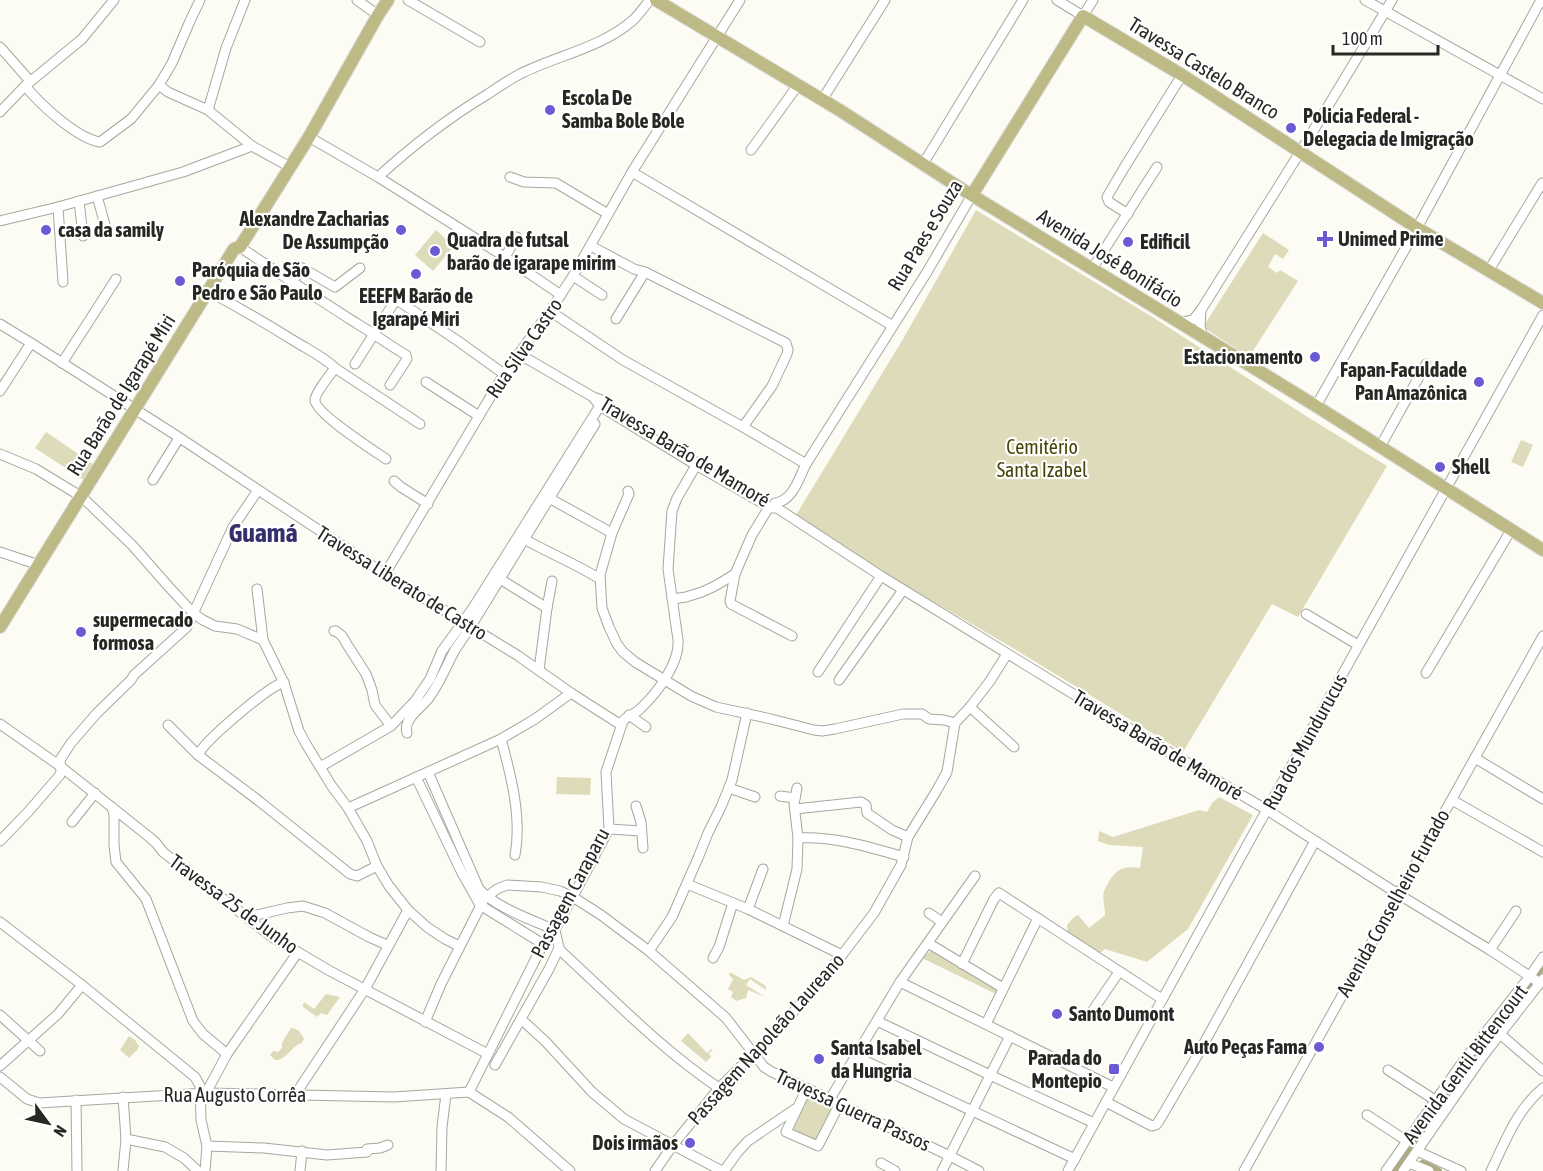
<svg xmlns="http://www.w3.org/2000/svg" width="1543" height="1171" font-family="'Asap Condensed',sans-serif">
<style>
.green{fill:#dedbbb}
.water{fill:#aeab7c}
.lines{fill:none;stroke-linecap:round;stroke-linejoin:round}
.canal{stroke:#aeab7c;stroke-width:8}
.minor-casing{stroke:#a7a79f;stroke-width:11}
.major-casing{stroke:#d8d8d8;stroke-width:14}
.minor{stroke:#fff;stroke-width:9}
.major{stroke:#beba86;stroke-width:12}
.poi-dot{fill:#6a5bd5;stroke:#fff;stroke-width:2}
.labels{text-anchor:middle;stroke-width:4.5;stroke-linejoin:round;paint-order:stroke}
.street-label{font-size:20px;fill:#272724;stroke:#fff}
.poi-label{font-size:20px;font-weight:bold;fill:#272724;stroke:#fff;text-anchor:start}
.park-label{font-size:20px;fill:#494409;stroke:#fff}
.district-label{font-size:26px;font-weight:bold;fill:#352f6b;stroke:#fff}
</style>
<rect width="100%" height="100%" fill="#fdfcf4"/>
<g class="green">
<polygon points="976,210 1154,318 1306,416 1387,466 1298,617 1272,604 1183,752 1008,645 884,573 796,515 903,339"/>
<polygon points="436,230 454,246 433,271 415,255"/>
<polygon points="1263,233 1289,250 1283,259 1275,254 1268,267 1277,273 1280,270 1298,281 1249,357 1203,327"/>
<polygon points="46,432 93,464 84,480 35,448"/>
<polygon points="1521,440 1533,445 1523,467 1511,462"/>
<polygon points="557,777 591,778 590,795 556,794"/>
<path d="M1219,797L1253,815L1188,929L1147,962L1105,949L1100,953L1083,947L1068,935L1067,925L1074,917L1078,915L1089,928L1105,915C1105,908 1102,898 1104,891C1105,888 1107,886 1108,883C1117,868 1124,866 1140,868L1143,847L1109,845L1098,841L1099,831L1113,837L1199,810L1207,812L1212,803Z"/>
<polygon points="932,950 999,988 996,994 922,958"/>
<polygon points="730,972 744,980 751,977 766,986 766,990 750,979 746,985 765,997 748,990 746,998 736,1001 731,997 733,992 728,989 733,979 729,975"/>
<polygon points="326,994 340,997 327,1015 321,1013 317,1017 303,1007 303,1004 305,1002 308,1005 314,1009"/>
<path d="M291,1028C298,1028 301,1033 304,1039L302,1043C292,1045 286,1061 275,1060L270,1055L273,1051L278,1052L282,1048V1043Z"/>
<polygon points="688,1033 707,1053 711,1049 713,1050 709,1053 711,1057 706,1062 681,1041"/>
<polygon points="129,1036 135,1040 139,1046 138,1049 129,1058 120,1050"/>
<polygon points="809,1091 838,1105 818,1146 788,1132"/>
</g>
<polygon class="water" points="1543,964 1543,972 1537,981 1477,1055 1435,1114 1398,1171 1391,1171 1462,1068"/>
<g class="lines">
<polyline class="canal" points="1423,1164 1438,1171"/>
<defs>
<g id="minor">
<polyline points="357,0 378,15"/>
<polyline points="408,0 480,42"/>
<polyline points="1057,0 1083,16 1093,0"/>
<polyline points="1365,0 1543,99"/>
<polyline points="0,47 30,81"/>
<polyline points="159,85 168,92 208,110 252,146 290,167"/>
<path d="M25,86C40,104 76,138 100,142L131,119L159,85L172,63L190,21L200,0"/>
<polyline points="822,100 885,0"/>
<polyline points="208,110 226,48 245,0"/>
<polyline points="0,112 25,86 82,39 114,0"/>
<polyline points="309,137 378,177 505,257 561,295"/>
<polyline points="751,150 798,85"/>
<polyline points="923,164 1023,0"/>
<polyline points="632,172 893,326"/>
<path d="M378,177C412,146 448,118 488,94C498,87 509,80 520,74C555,56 601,48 632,21C639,15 644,7 650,0"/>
<polyline points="510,177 524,182 556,183 608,214"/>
<polyline points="97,196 107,232"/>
<polyline points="79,201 83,236"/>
<polyline points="58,207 63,282"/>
<polyline points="1128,214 1109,202 1107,197 1124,168 1182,75"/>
<polyline points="0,221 58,207 183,172 252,146"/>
<polyline points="591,246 634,269 645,272 786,343 788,350 787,354 772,386 743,427"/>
<path d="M240,247C278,273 317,298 356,323C373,333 389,345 406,355L407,359L390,385"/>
<polyline points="505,257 517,237"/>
<polyline points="1092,269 1157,167"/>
<polyline points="1489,270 1542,183"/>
<polyline points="573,276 602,295"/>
<polyline points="292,282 302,268 335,287 360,268"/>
<path d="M208,291C238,307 267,324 296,342C309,350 324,357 335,368L420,424"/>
<polyline points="1201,310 1200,326 1203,337"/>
<polyline points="550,311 623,360 743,427 806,464"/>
<polyline points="616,319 645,272"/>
<polyline points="1179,323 1193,320 1201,310 1307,141 1392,0"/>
<polyline points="0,324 31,343 174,434 385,574 517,655 571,693 621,725"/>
<polyline points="519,354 593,397 599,399"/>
<polyline points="62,363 116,279"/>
<polyline points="355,364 395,301 400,302 458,341 504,374"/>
<path d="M335,368C330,375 315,393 315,400C315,413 373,450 386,459"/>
<polyline points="426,382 479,416"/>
<polyline points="0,391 31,343"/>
<polyline points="593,397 600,406 696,465 771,508 777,508 881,576 1127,727 1267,810 1398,894 1490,950 1540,983"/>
<polyline points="1316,406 1417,228 1541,0"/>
<polyline points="1380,447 1426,364"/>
<polyline points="0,454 36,469 82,497 132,545 169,587 193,613 203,620 215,626 237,629 263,640"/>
<polyline points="153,480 179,438"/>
<polyline points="394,481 401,487 428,504"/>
<polyline points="628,491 629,494 612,533 600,575 602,608 609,627 617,644 623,652 635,662 691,696 716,707 771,719 814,730 822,731 835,729 903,714 922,714 929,719 944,720 955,723"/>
<polyline points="549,498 612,533"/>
<path d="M775,503C793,501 799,478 806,464L927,272L972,195"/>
<path d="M524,539C549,553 576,564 600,579"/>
<polyline points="0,552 39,565"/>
<polyline points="385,574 504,374 550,311 573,276 632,172 740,0"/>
<polyline points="735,574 730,601 731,604 792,636"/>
<polyline points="500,579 547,608"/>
<polyline points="257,589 263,640 284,683 299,731 306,744 331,785 348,808 367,841 377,866 389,886 408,910 427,927 445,939 459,946"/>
<polyline points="672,599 686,597 702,592 715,586 735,574 752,535 769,507"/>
<polyline points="1306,614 1358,645"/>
<polyline points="334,631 336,631 342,636 348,646 366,674 372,690 375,705 391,726"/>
<polyline points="539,670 547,608 552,581"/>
<polyline points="818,672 881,576"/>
<polyline points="1426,673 1511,530"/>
<polyline points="839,680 903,590"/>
<polyline points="970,707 1014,747"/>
<polyline points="629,715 646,727"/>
<polyline points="0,724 60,766 148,836 156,843 163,852 272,937 330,971 488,1054"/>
<polyline points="168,725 198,755 259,801 350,874 357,876 377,866"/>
<path d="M407,733C403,719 420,709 428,699C440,684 446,666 455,650C460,642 466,634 471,626L595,424"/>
<path d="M501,739C511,775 522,818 515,855"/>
<path d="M198,755C205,740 267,688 284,682"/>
<polyline points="1475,758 1543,799"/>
<polyline points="320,767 391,726 415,701 430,679 442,651 473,608 603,401"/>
<path d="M428,772L479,889C495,907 532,920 555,930"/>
<polyline points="416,777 461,871 480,905 543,944"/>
<polyline points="729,788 755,797"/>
<polyline points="780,796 795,798"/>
<polyline points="1452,800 1543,852"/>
<polyline points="636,806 641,822 643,848"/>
<polyline points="112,807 114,815 114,845 116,862 146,899 193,1021 203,1034 227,1054"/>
<polyline points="348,808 501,739 535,719 571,693"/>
<polyline points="795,809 861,802 866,805 867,813 892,830 908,837"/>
<polyline points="72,822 95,793"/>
<polyline points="609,829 641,831"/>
<path d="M798,838C834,836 869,847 904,857"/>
<polyline points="0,841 28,812 60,775 61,771 60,760 71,743 97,713 131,680 134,675 187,627 233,527 258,490"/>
<polyline points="687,884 748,909 842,955"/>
<polyline points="748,909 763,869"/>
<polyline points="929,913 942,922"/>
<polyline points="248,917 287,908 303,906 325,913 369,937 387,945"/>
<polyline points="0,922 82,985 195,1077 200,1086 201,1120 207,1146 205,1171"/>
<polyline points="783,926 797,869 798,838 794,804 797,788"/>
<path d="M555,930L559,948L562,952C613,999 661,1049 719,1088"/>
<polyline points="928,943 1003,988"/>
<polyline points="1490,950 1516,911"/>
<polyline points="649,951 672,917 698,858 708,833 721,807 732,780 747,713"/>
<polyline points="713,958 719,947 733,903"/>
<polyline points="962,964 994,899 999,893 1162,999"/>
<polyline points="900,982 1113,1087"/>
<polyline points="1091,1013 1119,972"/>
<polyline points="0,1015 40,1051"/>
<polyline points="521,1019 546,1042 592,1092 624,1119 722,1171"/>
<polyline points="877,1021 990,1075 1094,1123"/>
<polyline points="425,1022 441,984 484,899 497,889 507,885 542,887 560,891 573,897 601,915 649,951 726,1018 764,1067 772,1072 950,1156 979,1171"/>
<polyline points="986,1024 1038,918"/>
<polyline points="1500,1034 1543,1071"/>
<polyline points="855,1056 1075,1159"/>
<polyline points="495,1065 549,969 559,948"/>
<polyline points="0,1066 58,1014 82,985"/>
<polyline points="1388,1070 1435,1100"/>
<polyline points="0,1077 27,1099 39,1103 206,1093 394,1097 469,1092 508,1117 570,1171"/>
<polyline points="807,1088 786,1132 818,1146 840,1103"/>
<path d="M469,1092L543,944L555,930L609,829L606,772L623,721C628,715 635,715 641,708C657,693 680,663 678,640L668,569L672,511L677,498L698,462"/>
<polyline points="206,1093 227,1054 298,952"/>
<polyline points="295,1095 365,989 408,910"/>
<polyline points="123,1097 126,1139 123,1171"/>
<polyline points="830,1099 900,982 975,876"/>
<polyline points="76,1100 77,1171"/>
<polyline points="1106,1102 1152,1126 1156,1125 1159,1121 1197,1056 1315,841"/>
<polyline points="1367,1115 1407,1141"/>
<polyline points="126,1139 165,1147 184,1158 198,1171"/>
<polyline points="207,1146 264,1148 327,1155 367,1152 367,1149 380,1148 388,1145"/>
<polyline points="1417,1151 1461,1171"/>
<polyline points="881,1163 895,1171"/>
<polyline points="1409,1163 1429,1171"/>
<polyline points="300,1171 302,1151"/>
<polyline points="441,1171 442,1127 446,1094"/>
<polyline points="655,1171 673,1145 719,1088 777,1031 842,955 874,913 901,865 908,837 937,790 947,772 955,723 970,707 990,681 1007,654"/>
<polyline points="724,1171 737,1153 748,1141 795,1109"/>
<polyline points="942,1171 1010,1036"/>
<polyline points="1068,1171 1250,840 1543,315"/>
<path d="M1244,1171C1343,992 1443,814 1543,636"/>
<polyline points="1386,1171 1464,1060 1530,976 1543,957"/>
<polyline points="1403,1171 1483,1056 1543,979"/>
<path d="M1491,1171C1505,1142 1517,1109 1543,1088"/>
</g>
<g id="major">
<polyline points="656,0 841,111 960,188 1316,406 1543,550"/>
<polyline points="972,195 1083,16 1182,75 1417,228 1543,303"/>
<polyline points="0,627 234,249 240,247 309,137 378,15 388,0"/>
</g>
</defs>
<use href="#minor" class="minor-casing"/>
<use href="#major" class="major-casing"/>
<use href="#minor" class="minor"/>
<use href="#major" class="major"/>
</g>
<g class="poi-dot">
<circle cx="550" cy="110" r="6"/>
<circle cx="1291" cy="128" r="6"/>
<circle cx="46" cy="230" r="6"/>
<circle cx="401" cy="230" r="6"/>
<path d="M1322 230h6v6h6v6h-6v6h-6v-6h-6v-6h6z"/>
<circle cx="1128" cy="242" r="6"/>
<circle cx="435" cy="251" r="6"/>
<circle cx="416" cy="274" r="6"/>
<circle cx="180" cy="281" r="6"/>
<circle cx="1315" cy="357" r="6"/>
<circle cx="1479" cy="382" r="6"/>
<circle cx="1440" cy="467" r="6"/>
<circle cx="81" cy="632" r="6"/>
<circle cx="1057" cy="1014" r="6"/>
<circle cx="1319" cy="1047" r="6"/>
<circle cx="819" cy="1059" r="6"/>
<rect x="1108" y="1063" width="12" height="12" rx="3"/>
<circle cx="690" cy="1143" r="6"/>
</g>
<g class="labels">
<g class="street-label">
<text transform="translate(1204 68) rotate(32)" y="7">Travessa Castelo Branco</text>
<text transform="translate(925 235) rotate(-59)" y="7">Rua Paes e Souza</text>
<text transform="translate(1110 258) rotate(32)" y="7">Avenida José Bonifácio</text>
<text transform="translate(524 348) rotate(-55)" y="7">Rua Silva Castro</text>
<text transform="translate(121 395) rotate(-58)" y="7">Rua Barão de Igarapé Miri</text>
<text transform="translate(685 452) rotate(31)" y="7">Travessa Barão de Mamoré</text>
<text transform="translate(402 583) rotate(32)" y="7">Travessa Liberato de Castro</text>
<text transform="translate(1305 742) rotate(-61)" y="7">Rua dos Mundurucus</text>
<text transform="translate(1158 745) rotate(31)" y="7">Travessa Barão de Mamoré</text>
<text transform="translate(570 893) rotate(-62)" y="7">Passagem Caraparu</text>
<text transform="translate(1393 903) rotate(-61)" y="7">Avenida Conselheiro Furtado</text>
<text transform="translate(234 904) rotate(36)" y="7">Travessa 25 de Junho</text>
<text transform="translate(766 1039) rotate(-48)" y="7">Passagem Napoleão Laureano</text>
<text transform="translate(1465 1064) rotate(-53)" y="7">Avenida Gentil Bittencourt</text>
<text x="235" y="1102">Rua Augusto Corrêa</text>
<text transform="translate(853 1110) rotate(25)" y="7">Travessa Guerra Passos</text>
</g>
<g class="poi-label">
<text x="562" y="105">Escola De<tspan x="562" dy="23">Samba Bole Bole</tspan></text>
<text x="1303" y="123">Policia Federal -<tspan x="1303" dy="23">Delegacia de Imigração</tspan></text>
<text x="389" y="226" text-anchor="end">Alexandre Zacharias<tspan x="389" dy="23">De Assumpção</tspan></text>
<text x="58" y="237">casa da samily</text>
<text x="1338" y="246">Unimed Prime</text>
<text x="447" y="247">Quadra de futsal<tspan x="447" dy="23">barão de igarape mirim</tspan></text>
<text x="1140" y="249">Edificil</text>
<text x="192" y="277">Paróquia de São<tspan x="192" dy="23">Pedro e São Paulo</tspan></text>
<text x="416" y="303" text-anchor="middle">EEEFM Barão de<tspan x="416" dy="23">Igarapé Miri</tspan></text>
<text x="1303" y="364" text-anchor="end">Estacionamento</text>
<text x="1467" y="377" text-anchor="end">Fapan-Faculdade<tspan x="1467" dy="23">Pan Amazônica</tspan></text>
<text x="1452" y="474">Shell</text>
<text x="93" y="627">supermecado<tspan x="93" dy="23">formosa</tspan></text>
<text x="1069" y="1021">Santo Dumont</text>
<text x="1307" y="1054" text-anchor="end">Auto Peças Fama</text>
<text x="831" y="1055">Santa Isabel<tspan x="831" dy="23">da Hungria</tspan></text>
<text x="1102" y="1065" text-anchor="end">Parada do<tspan x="1102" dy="23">Montepio</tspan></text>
<text x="678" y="1150" text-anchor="end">Dois irmãos</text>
</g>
<g class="park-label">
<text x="1042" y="454">Cemitério<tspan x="1042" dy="23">Santa Izabel</tspan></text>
</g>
<g class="district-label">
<text x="263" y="542">Guamá</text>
</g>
</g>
<g transform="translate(48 1123) rotate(123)" stroke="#ffffff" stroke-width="4.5" paint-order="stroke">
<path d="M0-4.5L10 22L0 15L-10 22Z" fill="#272724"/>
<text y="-9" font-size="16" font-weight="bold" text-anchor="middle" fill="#272724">N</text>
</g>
<path d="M1333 45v9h105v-9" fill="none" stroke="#272724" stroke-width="3"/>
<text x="1342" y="45" font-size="18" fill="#272724" stroke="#ffffff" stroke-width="4.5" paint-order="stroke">100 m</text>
</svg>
